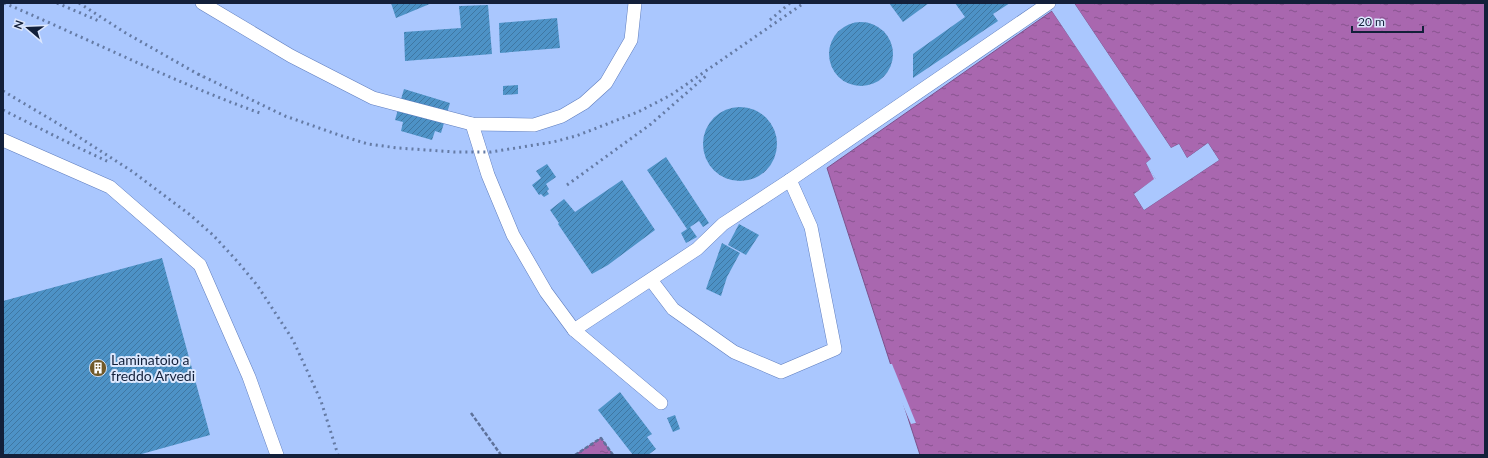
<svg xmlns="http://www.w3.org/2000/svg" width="1488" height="458" font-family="Lato,sans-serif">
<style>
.water{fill:url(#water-ripples);stroke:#7c528c}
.pier{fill:#aac7fe}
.building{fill:url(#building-hatch)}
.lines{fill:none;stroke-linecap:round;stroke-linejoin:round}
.service-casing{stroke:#5e7dbe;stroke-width:14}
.path{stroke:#5e729b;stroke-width:2.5;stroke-dasharray:4 2;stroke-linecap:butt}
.service{stroke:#fff;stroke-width:13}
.rail{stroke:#657ba5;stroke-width:3;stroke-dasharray:2 4;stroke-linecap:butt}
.labels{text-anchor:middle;stroke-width:4;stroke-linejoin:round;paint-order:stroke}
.poi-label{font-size:14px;fill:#13203a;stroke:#dce7fd;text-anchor:start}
</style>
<defs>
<pattern id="water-ripples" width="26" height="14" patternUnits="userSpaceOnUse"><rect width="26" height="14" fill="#a967af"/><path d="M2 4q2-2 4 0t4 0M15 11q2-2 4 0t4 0" fill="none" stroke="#88548f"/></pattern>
<pattern id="building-hatch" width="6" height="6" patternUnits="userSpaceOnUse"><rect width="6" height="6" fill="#4d92c6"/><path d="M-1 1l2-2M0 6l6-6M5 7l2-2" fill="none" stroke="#3f77a2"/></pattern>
</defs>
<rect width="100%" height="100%" fill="#aac7fe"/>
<g class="water">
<polygon points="1074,3 1485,3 1485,455 920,455 827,168 1052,11 1152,159 1146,163 1155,179 1134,194 1144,210 1219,160 1208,143 1187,158 1179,144 1171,148"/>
<polygon points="601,438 613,455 575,455"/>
</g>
<g class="pier">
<polygon points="1072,3 1074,3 1171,148 1179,144 1187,158 1208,143 1219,160 1144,210 1134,194 1154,179 1146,163 1151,159 1052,11 1054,10 1153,158 1153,160 1148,164 1156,180 1136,194 1145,207 1217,159 1208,146 1187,160 1185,159 1178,146 1172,150 1170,150"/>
<polygon points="889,364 892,364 916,423 911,424 899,396"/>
</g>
<g class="building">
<polygon points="391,3 432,3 396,18"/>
<polygon points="889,3 929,3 903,22"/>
<polygon points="955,3 1010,3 993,14 998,21 913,78 913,54 965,17"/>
<polygon points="488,5 492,54 405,61 404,32 461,28 459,6"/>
<polygon points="557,18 560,48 500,53 499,23"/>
<circle cx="861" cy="54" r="32"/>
<polygon points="518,85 518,94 503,95 503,86"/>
<polygon points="404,89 450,103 441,133 435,131 432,140 401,131 403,122 395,120"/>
<circle cx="740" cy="144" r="37"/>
<polygon points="666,157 709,223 703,227 699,221 690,227 697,237 686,243 681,233 687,229 647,170"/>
<polygon points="547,164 556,177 546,184 549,189 547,191 549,194 544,197 541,194 539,195 532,185 541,178 536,171"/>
<polygon points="622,180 655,230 608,265 592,274 558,224 559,223 550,210 564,199 575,212"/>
<polygon points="739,224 759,235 746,255 728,245"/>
<polygon points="722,243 740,253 727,277 721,296 706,289"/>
<polygon points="162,258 210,435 138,455 3,455 3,301"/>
<polygon points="620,392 652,434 647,437 656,449 648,455 633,455 598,410"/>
<polygon points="675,415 680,429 673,432 667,418"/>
</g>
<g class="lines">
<defs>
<g id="service">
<polyline points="202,3 291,56 373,98 472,124 534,125 562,116 584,103 606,83 631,40 635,3"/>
<polyline points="472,124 488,175 513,235 546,292 574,330 661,403"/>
<polyline points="3,140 110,187 200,265 249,377 277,455"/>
<polyline points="651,280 673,309 734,352 781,372 835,349 811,227 790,180"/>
<polyline points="574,330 697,249 723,224 790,180 1049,3"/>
</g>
</defs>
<use href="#service" class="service-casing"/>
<g class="path">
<polyline points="471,413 501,455"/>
<polyline points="575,455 601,438 613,455"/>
</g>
<use href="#service" class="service"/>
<g class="rail">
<path d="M4,3C89,39 173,82 260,113"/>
<polyline points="57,3 99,21"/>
<polyline points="79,3 124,32 203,77"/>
<polyline points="770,20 790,3"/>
<polyline points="198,74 285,116 339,135 368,144 398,148 455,152 491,152 553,142 576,136 638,112 671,95 804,3"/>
<polyline points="3,91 62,126 133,172 189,214 213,235 237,261 257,285 293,340 321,401 338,455"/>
<polyline points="3,110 79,148 109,162"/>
<polyline points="567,185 651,124 707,75"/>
</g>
</g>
<defs>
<symbol id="building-disc" viewBox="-11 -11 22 22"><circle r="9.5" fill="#705929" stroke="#dce7fd"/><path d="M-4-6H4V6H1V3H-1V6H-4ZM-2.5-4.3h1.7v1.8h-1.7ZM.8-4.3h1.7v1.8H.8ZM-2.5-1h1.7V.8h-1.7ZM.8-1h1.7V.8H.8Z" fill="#fff"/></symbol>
</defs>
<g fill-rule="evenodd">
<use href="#building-disc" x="88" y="358" width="20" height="20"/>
</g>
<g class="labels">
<g class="poi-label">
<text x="111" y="365">Laminatoio a<tspan x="111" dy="16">freddo Arvedi</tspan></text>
</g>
</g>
<rect width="1488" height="458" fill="none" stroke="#13203a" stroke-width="8"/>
<g transform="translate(28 28) rotate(289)" stroke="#dce7fd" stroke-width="3" paint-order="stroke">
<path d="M0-3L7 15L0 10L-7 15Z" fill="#13203a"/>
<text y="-6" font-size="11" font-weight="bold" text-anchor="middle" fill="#13203a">N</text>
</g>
<path d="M1352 26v6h71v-6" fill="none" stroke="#13203a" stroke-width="2"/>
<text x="1358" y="26" font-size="12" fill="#13203a" stroke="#dce7fd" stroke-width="3" paint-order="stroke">20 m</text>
</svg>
